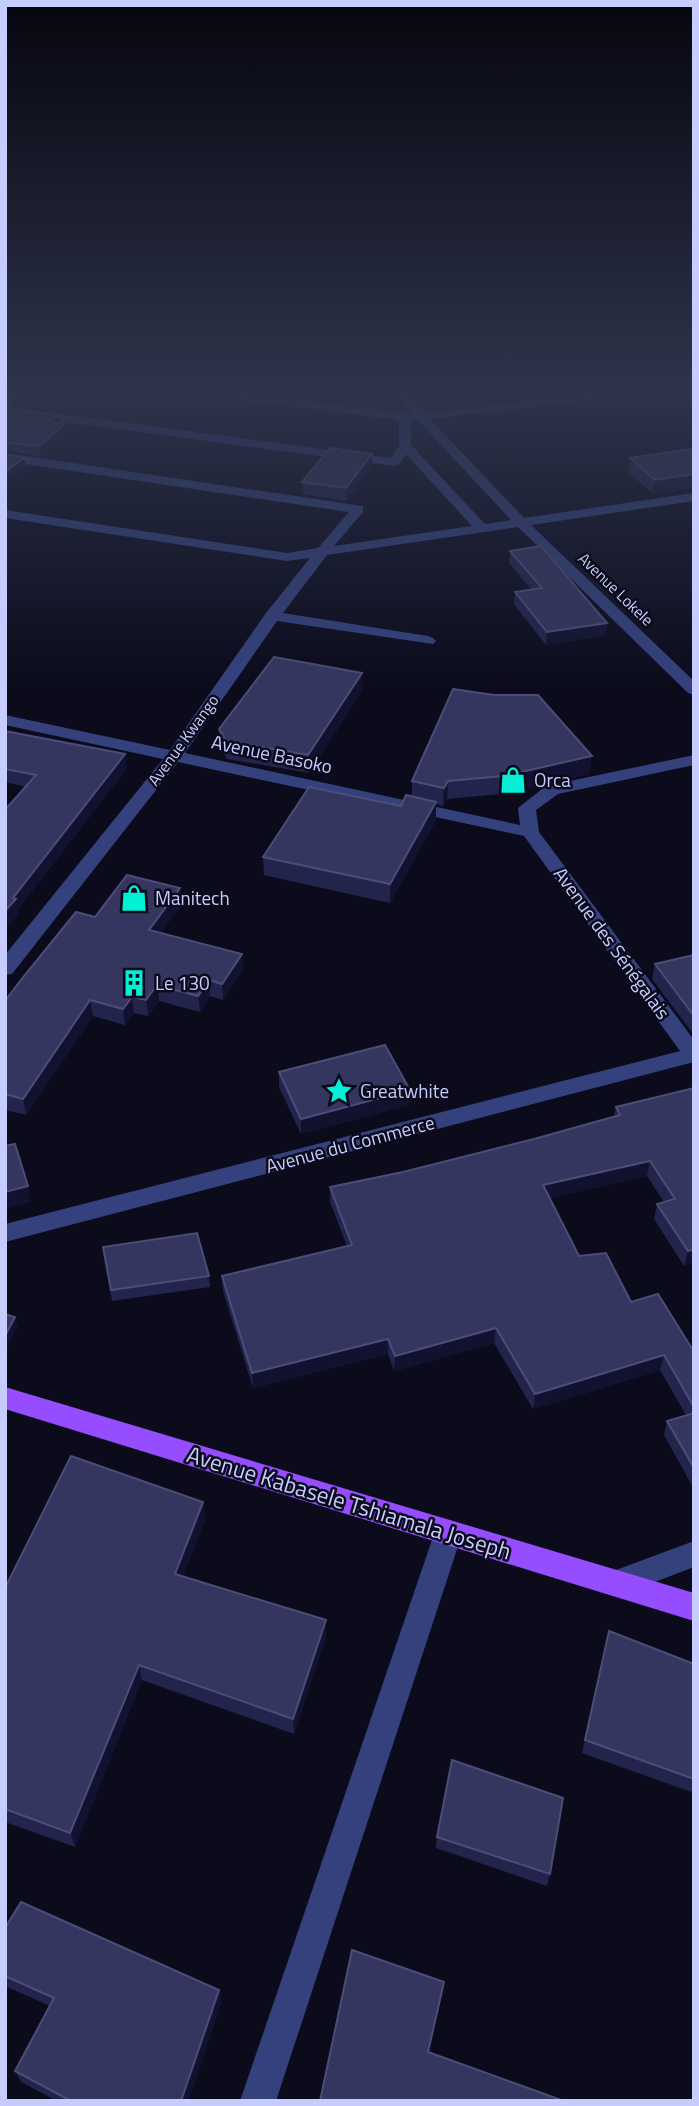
<svg xmlns="http://www.w3.org/2000/svg" width="699" height="2106" font-family="'Titillium Web',sans-serif">
<style>
.lines{fill:none;stroke-linecap:round;stroke-linejoin:round}
.minor{fill:#34417d;fill-rule:evenodd}
.major{fill:#964dff;fill-rule:evenodd}
.wall{fill:#22244c}
.shaded-wall{fill:#121230}
.building{fill:#34365f;stroke:#4b4d78;stroke-width:2}
.labels{text-anchor:middle;stroke-width:5;stroke-linejoin:round;paint-order:stroke}
.far-street-label{font-size:16px;fill:#c6ccff;stroke:#0b0b1c}
.street-label{font-size:19px;fill:#c6ccff;stroke:#0b0b1c}
.poi-label{font-size:19px;fill:#c6ccff;stroke:#0b0b1c;text-anchor:start}
.near-street-label{font-size:23px;fill:#c6ccff;stroke:#0b0b1c}
</style>
<rect width="100%" height="100%" fill="#0b0b1c"/>
<g class="lines">
<g class="minor">
<path d="M15,390H28L8,407L391,458L399,446V420L188,393L182,390H213L413,414L393,390H405L425,413L622,390H654L648,393L430,419L524,518L694,493V501L531,525L694,681V695L688,693L518,527L327,555L283,613L428,636L433,638L436,641L433,644L277,621L185,753L520,825L518,808L546,786L694,755V765L558,794L536,810L539,832L694,1040V1062L5,1242V1224L680,1051L524,836L178,762L12,974L5,975V955L163,759L5,725V715L170,750L266,613L310,558L287,561L5,518V510L287,553L318,548L349,512L5,461V453L363,506V512L334,546L472,526L406,454L399,465L395,466L5,414V398ZM411,421H419L511,520L485,524L411,445Z"/>
<polygon points="448,1521 458,1525 462,1534 276,2101 240,2101 434,1534 438,1525"/>
<polygon points="694,1541 694,1567 618,1596 608,1593 604,1583 608,1573"/>
</g>
<polygon class="major" points="5,1387 694,1593 694,1621 5,1409"/>
</g>
<g class="wall">
<polygon points="5,408 59,423 66,433 41,456 5,451"/>
<polygon points="690,449 653,494 628,472 630,458"/>
<polygon points="372,454 372,466 346,501 303,494 302,482"/>
<polygon points="510,551 607,623 605,635 546,645 514,604 515,592 531,589 509,563"/>
<polygon points="453,689 589,774 502,794 447,799 443,806 436,804 436,820 390,903 264,875 263,857 401,806 412,796 412,781"/>
<polygon points="362,691 309,773 227,759 220,747 219,729"/>
<polygon points="5,731 127,768 18,909 19,913 5,929 5,810 26,787 5,782"/>
<polygon points="182,904 160,933 242,954 243,970 223,1000 210,996 200,1012 159,1001 148,1016 134,1013 125,1025 93,1016 26,1115 5,1110 5,1001 95,917"/>
<polygon points="694,955 694,1035 652,979 655,964"/>
<polygon points="279,1072 410,1090 409,1105 301,1134 279,1087"/>
<polygon points="694,1088 694,1263 684,1266 654,1219 657,1204 664,1202 647,1176 549,1198 579,1256 631,1302 694,1352 694,1489 664,1435 667,1421 686,1415 660,1370 533,1409 494,1343 394,1371 388,1354 253,1388 223,1291 222,1276 347,1246 330,1202 330,1187 403,1172 534,1139 614,1116 616,1107"/>
<polygon points="103,1247 209,1276 210,1287 112,1301"/>
<polygon points="203,1502 205,1519 183,1576 326,1636 294,1734 142,1680 75,1847 5,1822 5,1588"/>
<polygon points="606,1645 694,1664 694,1793 582,1753"/>
<polygon points="437,1837 550,1874 547,1886 436,1848"/>
<polygon points="5,1928 219,1990 221,2003 188,2101 57,2101 21,2082 15,2071 50,2006 5,1986"/>
</g>
<g class="shaded-wall">
<polygon points="58,415 59,424 49,422"/>
<polygon points="65,424 66,433 41,456 39,446"/>
<polygon points="372,454 372,466 346,501 346,488"/>
<polygon points="24,458 26,467 5,483 5,472"/>
<polygon points="694,474 694,488 653,494 655,480"/>
<polygon points="607,623 605,635 546,645 547,632"/>
<polygon points="362,673 362,691 309,773 308,755"/>
<polygon points="125,754 127,768 18,909 19,913 5,929 5,911 13,898"/>
<polygon points="592,756 589,774 502,794 503,776"/>
<polygon points="448,781 447,799 443,806 444,788"/>
<polygon points="436,802 436,820 390,903 390,884"/>
<polygon points="180,888 182,904 151,947 149,930"/>
<polygon points="242,954 243,970 223,1000 222,984"/>
<polygon points="209,980 210,996 200,1012 198,996"/>
<polygon points="157,985 159,1001 148,1016 146,1000"/>
<polygon points="132,997 134,1013 125,1025 123,1009"/>
<polygon points="90,1000 93,1016 26,1115 23,1099"/>
<polygon points="410,1090 409,1105 301,1134 301,1119"/>
<polygon points="650,1161 647,1176 541,1200 543,1185"/>
<polygon points="28,1186 31,1202 5,1209 5,1192"/>
<polygon points="694,1249 694,1263 684,1266 688,1251"/>
<polygon points="15,1317 18,1327 5,1351 5,1336"/>
<polygon points="496,1328 494,1343 394,1371 395,1356"/>
<polygon points="388,1339 388,1354 253,1388 252,1373"/>
<polygon points="664,1355 660,1370 533,1409 535,1394"/>
<polygon points="203,1502 205,1519 178,1590 175,1574"/>
<polygon points="326,1620 326,1636 294,1734 293,1719"/>
<polygon points="139,1665 142,1680 75,1847 70,1833"/>
<polygon points="444,1982 442,1995 426,2064 428,2052"/>
<polygon points="219,1990 221,2003 188,2101 181,2101"/>
</g>
<g class="building">
<polygon points="5,408 58,415 49,422 65,424 39,446 5,442"/>
<polygon points="330,448 372,454 346,488 302,482"/>
<polygon points="690,449 694,453 694,474 655,480 630,458"/>
<polygon points="5,454 24,458 5,472"/>
<polygon points="541,546 607,623 547,632 515,592 542,588 510,551"/>
<polygon points="274,657 362,673 308,755 226,741 219,729"/>
<polygon points="453,689 494,695 538,695 592,756 503,776 448,781 444,788 412,781"/>
<polygon points="5,731 125,754 13,898 16,899 5,911 5,810 36,775 5,769"/>
<polygon points="309,787 401,806 406,795 436,802 390,884 263,857"/>
<polygon points="127,875 180,888 149,930 242,954 222,984 209,980 198,996 157,985 146,1000 132,997 123,1009 90,1000 23,1099 5,1094 5,1001 20,981 76,912 95,917"/>
<polygon points="694,955 694,1016 655,964"/>
<polygon points="385,1045 410,1090 301,1119 279,1072"/>
<polygon points="694,1088 694,1249 688,1251 657,1204 675,1199 650,1161 543,1185 579,1256 606,1253 631,1302 658,1294 694,1352 694,1407 664,1355 535,1394 496,1328 395,1356 388,1339 252,1373 222,1276 352,1245 330,1187 403,1172 534,1139 620,1115 616,1107"/>
<polygon points="15,1144 28,1186 5,1192 5,1146"/>
<polygon points="197,1233 209,1276 111,1290 103,1247"/>
<polygon points="5,1314 15,1317 5,1336"/>
<polygon points="694,1413 694,1468 667,1421"/>
<polygon points="71,1456 203,1502 175,1574 326,1620 293,1719 139,1665 70,1833 5,1809 5,1588"/>
<polygon points="609,1631 694,1664 694,1779 585,1740"/>
<polygon points="452,1760 563,1798 550,1874 437,1837"/>
<polygon points="21,1902 219,1990 181,2101 71,2101 15,2071 54,1998 5,1976 5,1928"/>
<polygon points="352,1950 444,1982 428,2052 564,2101 320,2101"/>
</g>
<linearGradient id="sky" x2="0" y2="1"><stop stop-color="#06060f"/><stop offset="0.57" stop-color="#2e344b"/><stop offset="1" stop-color="#2e344b" stop-opacity="0"/></linearGradient>
<rect width="699" height="684" fill="url(#sky)"/>
<defs>
<symbol id="shop-bare" viewBox="-9 -9 18 18"><path d="M-5-2.5h2.3a2.7 3.5 0 0 1 5.4 0H5L5.5 6h-11ZM-1.5-2.5h3a1.5 2.3 0 0 0-3 0Z" fill="#00f1d5" stroke="#0b0b1c" stroke-width="2.5" paint-order="stroke"/></symbol>
<symbol id="building-bare" viewBox="-9 -9 18 18"><path d="M-4-6H4V6H1V3H-1V6H-4ZM-2.5-4.3h1.7v1.8h-1.7ZM.8-4.3h1.7v1.8H.8ZM-2.5-1h1.7V.8h-1.7ZM.8-1h1.7V.8H.8Z" fill="#00f1d5" stroke="#0b0b1c" stroke-width="2.5" paint-order="stroke"/></symbol>
<symbol id="sight-bare" viewBox="-9 -9 18 18"><path d="M0-6L1.8-2.2L6-1.7L2.9 1.2L3.7 5.4L0 3.3L-3.7 5.4L-2.9 1.2L-6-1.7L-1.8-2.2Z" fill="#00f1d5" stroke="#0b0b1c" stroke-width="2.5" paint-order="stroke"/></symbol>
</defs>
<g fill-rule="evenodd">
<use href="#shop-bare" x="494" y="761" width="38" height="38"/>
<use href="#shop-bare" x="115" y="879" width="38" height="38"/>
<use href="#building-bare" x="115" y="964" width="38" height="38"/>
<use href="#sight-bare" x="320" y="1072" width="38" height="38"/>
</g>
<g class="labels">
<g class="far-street-label">
<text transform="translate(616 589) rotate(44)" y="6">Avenue Lokele</text>
<text transform="translate(183 740) rotate(-54)" y="6">Avenue Kwango</text>
</g>
<g class="street-label">
<text transform="translate(272 754) rotate(12)" y="7">Avenue Basoko</text>
<text transform="translate(612 943) rotate(54)" y="7">Avenue des Sénégalais</text>
<text transform="translate(350 1144) rotate(-15)" y="7">Avenue du Commerce</text>
</g>
<g class="poi-label">
<text x="534" y="787">Orca</text>
<text x="155" y="905">Manitech</text>
<text x="155" y="990">Le 130</text>
<text x="360" y="1098">Greatwhite</text>
</g>
<g class="near-street-label">
<text transform="translate(349 1503) rotate(17)" y="8">Avenue Kabasele Tshiamala Joseph</text>
</g>
</g>
<rect width="699" height="2106" fill="none" stroke="#c6ccff" stroke-width="14"/>
</svg>
